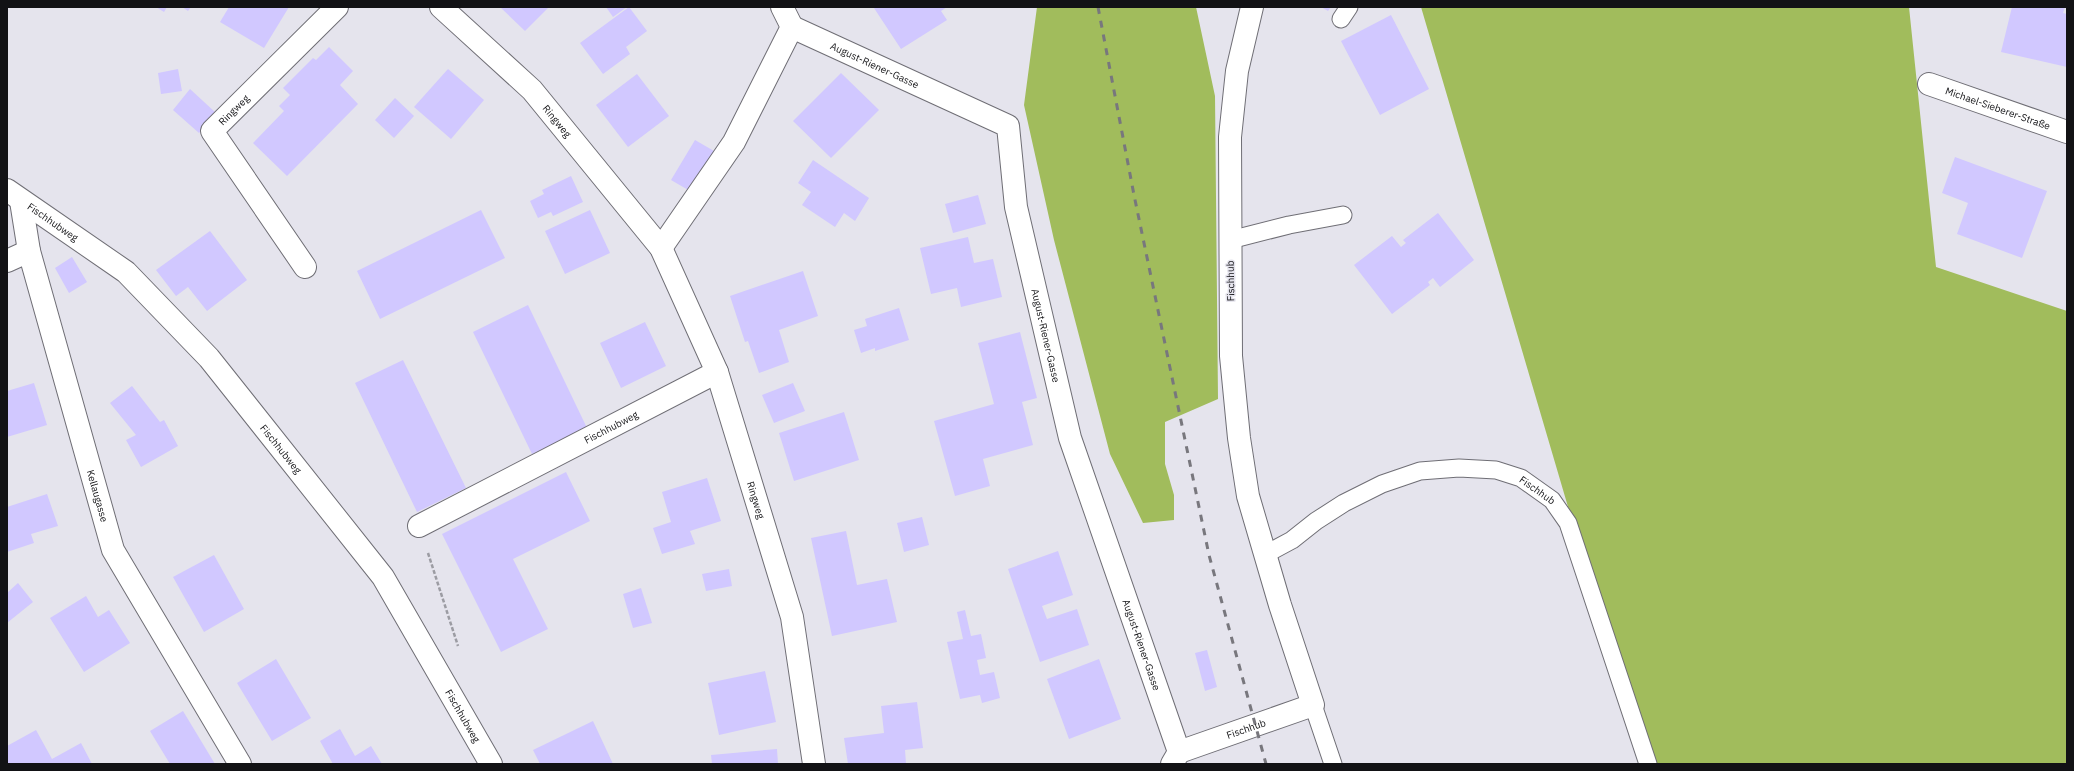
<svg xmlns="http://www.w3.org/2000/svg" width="2074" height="771" font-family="'IBM Plex Sans',sans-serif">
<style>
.forest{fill:#a1bc5c}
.building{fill:#d1c8ff}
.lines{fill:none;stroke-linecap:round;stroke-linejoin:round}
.lane-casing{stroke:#6f6e75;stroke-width:19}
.street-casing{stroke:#6f6e75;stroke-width:24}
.path{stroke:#9c9ca3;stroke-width:2.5;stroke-dasharray:4 2;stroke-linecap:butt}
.lane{stroke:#fff;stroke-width:17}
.street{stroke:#fff;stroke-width:22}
.rail{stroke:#78777d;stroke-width:3;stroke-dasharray:7 7;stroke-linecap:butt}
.labels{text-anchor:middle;stroke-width:3;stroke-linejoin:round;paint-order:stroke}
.street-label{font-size:10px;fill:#121215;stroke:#e5e4ed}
</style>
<rect width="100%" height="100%" fill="#e5e4ed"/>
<g class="forest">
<polygon points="1037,7 1196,7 1215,96 1218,399 1165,422 1165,464 1174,495 1174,520 1143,523 1110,454 1054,240 1024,105"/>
<polygon points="1421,7 1909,7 1936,267 2067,311 2067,764 1655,764 1601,619"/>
</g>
<g class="building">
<polygon points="156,7 167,7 164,12"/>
<polygon points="182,7 191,7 188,11"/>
<polygon points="229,7 289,7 264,48 220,22"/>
<polygon points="500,7 549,7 525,31"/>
<polygon points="606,7 627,7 613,17"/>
<polygon points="629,7 647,31 626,47 630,54 603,74 580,43"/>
<polygon points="876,7 947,7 941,11 947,20 901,49 874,8"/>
<polygon points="1321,7 1331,7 1328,11"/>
<polygon points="2012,7 2065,7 2063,13 2067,14 2067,67 2001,52"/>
<polygon points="1391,15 1429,89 1380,115 1341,41"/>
<polygon points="329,47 353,71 340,85 358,104 287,176 253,143 284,111 279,106 290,95 283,88 313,58 316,60"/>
<polygon points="178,69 182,91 161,94 158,73"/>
<polygon points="448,69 484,100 451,139 414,107"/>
<polygon points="841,73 879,110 831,158 793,121"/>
<polygon points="637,74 669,116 628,147 596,105"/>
<polygon points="190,89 216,113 199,133 173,110"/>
<polygon points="395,98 414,116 394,138 375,120"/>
<polygon points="695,140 714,151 690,191 671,180"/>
<polygon points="1955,157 2047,191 2022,258 1957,234 1968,203 1942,193"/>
<polygon points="813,160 869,198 855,221 844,213 835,227 802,205 811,192 798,183"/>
<polygon points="571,176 583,202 553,216 551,212 538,218 530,201 544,194 542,190"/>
<polygon points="978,195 986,224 953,233 945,204"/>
<polygon points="481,210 505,258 380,319 357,271"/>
<polygon points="590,210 610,253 565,274 545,231"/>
<polygon points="1438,213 1474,260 1440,287 1433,278 1428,282 1430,285 1392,314 1354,265 1392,236 1401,247 1406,243 1403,240"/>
<polygon points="210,231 247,280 207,311 188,287 176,296 156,270"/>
<polygon points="968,237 974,263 993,259 1002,297 961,307 957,288 931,294 920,248"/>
<polygon points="72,257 87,282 69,293 55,268"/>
<polygon points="803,271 818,316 779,330 789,362 759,373 748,341 745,342 730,296"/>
<polygon points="528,305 587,428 532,454 473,332"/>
<polygon points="899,308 909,340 875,351 875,348 861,353 854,330 867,326 865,319"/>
<polygon points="645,322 666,366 621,388 600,343"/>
<polygon points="1020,332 1037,398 1022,402 1033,445 983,459 990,486 955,496 934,421 994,404 978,343"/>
<polygon points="403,360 466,488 417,512 355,383"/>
<polygon points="34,383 47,425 7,437 7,391"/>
<polygon points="793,383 805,411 774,423 762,395"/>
<polygon points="132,386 160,422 164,420 178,446 141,467 126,440 136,435 110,403"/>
<polygon points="844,412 859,460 794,481 779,433"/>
<polygon points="566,472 590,521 513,559 548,629 501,652 442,534"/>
<polygon points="707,478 721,521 690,531 695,544 662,554 653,528 671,522 662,492"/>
<polygon points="47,494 58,526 31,534 34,543 7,552 7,507"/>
<polygon points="922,517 929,545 904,552 897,523"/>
<polygon points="846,531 857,585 887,579 897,622 832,636 811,538"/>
<polygon points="1058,551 1073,595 1042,606 1047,619 1077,609 1089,645 1040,662 1008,569"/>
<polygon points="214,555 244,609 204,632 173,577"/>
<polygon points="729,569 732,586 706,591 702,574"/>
<polygon points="18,583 33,602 7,623 7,593"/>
<polygon points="641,588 652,623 633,628 623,594"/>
<polygon points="86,596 98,617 109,610 130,643 84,672 50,618"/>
<polygon points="965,610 971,636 981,634 986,658 977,660 980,675 994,672 1000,698 982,703 980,695 960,699 947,642 963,639 957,612"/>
<polygon points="1207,650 1217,687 1205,691 1195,653"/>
<polygon points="276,659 311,718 272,741 237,683"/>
<polygon points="1099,659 1121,719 1069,739 1047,679"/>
<polygon points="765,671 776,722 719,735 708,683"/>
<polygon points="917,702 923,748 905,750 906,764 848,764 844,738 884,733 881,706"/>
<polygon points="183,711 215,764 170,764 150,731"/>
<polygon points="593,721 613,764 540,764 533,750"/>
<polygon points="340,729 355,756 371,746 382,764 333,764 320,741"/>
<polygon points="36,730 52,759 81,743 92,764 7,764 7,746"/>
<polygon points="777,749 778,764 712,764 711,755"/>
</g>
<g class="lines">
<defs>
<g id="lane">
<polyline points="1341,19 1349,7"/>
<polyline points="1230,240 1289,225 1343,215"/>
<path id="s1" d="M1264,555L1292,540L1316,521L1344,503L1382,484L1420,471L1459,468L1496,470L1521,478L1552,500L1568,523L1648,764"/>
<polyline points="1313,705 1333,764"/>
</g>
<g id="street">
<path id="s2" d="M441,7L532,90L661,248L717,372L792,617L814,764"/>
<path id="s3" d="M792,27L1008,126L1016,207L1070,438L1179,752L1172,764"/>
<path id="s4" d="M1929,84L2067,132"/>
<path id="s5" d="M7,190L126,272L209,358L383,577L491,764"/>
<path id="s6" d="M21,201L29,251L113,550L240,764"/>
<polyline points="661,248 734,142 792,27 782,7"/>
<polyline points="7,261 29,251"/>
<path id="s7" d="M305,267L212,131L337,7"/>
<path id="s8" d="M419,526L717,372"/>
<path id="s9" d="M1179,752L1313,705L1280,605L1248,496L1239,438L1231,356L1230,137L1237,71L1252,7"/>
</g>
</defs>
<use href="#lane" class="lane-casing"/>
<use href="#street" class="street-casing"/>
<polyline class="path" points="428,553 458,646"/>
<use href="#lane" class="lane"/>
<use href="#street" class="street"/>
<polyline class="rail" points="1098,7 1134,195 1209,555 1266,764"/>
</g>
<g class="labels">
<g class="street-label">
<text dy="4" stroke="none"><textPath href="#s3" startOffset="91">August-Riener-Gasse</textPath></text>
<text dy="4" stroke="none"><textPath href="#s4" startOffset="73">Michael-Sieberer-Straße</textPath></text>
<text dy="4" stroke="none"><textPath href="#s7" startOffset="195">Ringweg</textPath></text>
<text dy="4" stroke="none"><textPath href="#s2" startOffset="163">Ringweg</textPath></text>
<text dy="4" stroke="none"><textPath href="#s5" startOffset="56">Fischhubweg</textPath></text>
<text transform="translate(1230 281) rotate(-91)" y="4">Fischhub</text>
<text dy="4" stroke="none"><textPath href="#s3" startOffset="451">August-Riener-Gasse</textPath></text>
<text dy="4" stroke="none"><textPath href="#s8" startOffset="216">Fischhubweg</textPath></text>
<text dy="4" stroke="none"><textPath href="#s5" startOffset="380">Fischhubweg</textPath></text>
<text dy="4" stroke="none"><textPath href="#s1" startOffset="301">Fischhub</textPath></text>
<text dy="4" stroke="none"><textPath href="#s6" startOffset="305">Kellaugasse</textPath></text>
<text dy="4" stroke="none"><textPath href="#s2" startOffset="597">Ringweg</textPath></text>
<text dy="4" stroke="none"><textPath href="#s3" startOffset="775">August-Riener-Gasse</textPath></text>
<text dy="4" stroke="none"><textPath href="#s5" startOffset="704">Fischhubweg</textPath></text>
<text dy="4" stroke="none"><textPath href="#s9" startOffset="71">Fischhub</textPath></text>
</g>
</g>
<rect width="2074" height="771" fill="none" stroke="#121215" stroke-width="16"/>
</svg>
